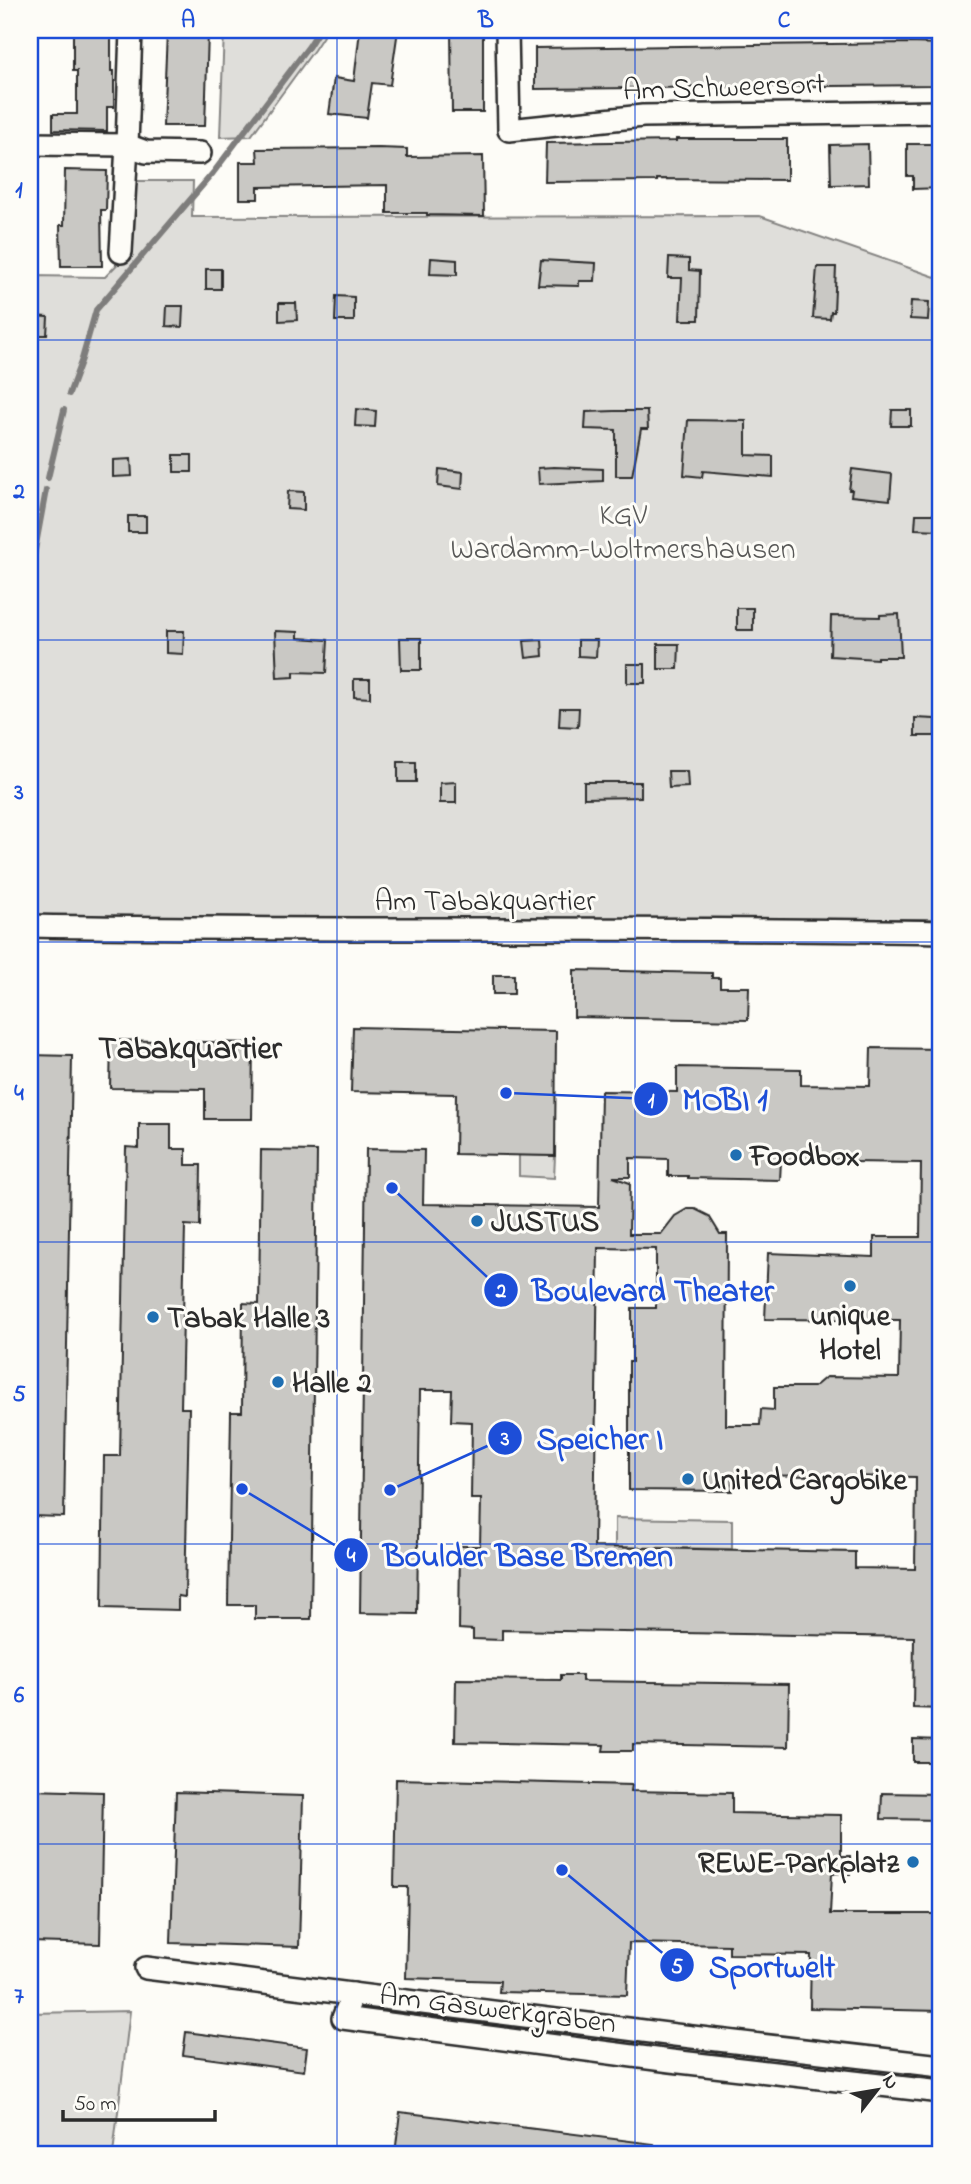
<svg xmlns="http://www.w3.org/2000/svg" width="971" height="2184" font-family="'Indie Flower',sans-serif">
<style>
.green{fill:#dfdeda;stroke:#858482;stroke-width:2}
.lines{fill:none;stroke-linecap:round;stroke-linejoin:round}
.stream{stroke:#7e7d7b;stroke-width:6}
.building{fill:#c9c8c4;stroke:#2b2b2b;stroke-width:2;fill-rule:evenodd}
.minor-casing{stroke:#2b2b2b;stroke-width:26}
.minor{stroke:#fdfcf7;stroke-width:21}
.grid{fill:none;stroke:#1d4ed8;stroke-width:2;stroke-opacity:0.55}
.poi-dot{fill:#1f6fb2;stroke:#fdfcf7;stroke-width:2.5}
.labels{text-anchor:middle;stroke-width:6;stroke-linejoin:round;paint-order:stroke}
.street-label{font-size:30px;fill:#2b2b2b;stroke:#fdfcf7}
.park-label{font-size:30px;fill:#585857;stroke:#fdfcf7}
.poi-label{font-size:30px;font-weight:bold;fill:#2b2b2b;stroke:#fdfcf7;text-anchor:start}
.neighbourhood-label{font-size:32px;font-weight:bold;fill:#2b2b2b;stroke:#fdfcf7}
.leader{fill:none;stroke:#1d4ed8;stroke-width:2.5}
.callout-dot{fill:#1d4ed8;stroke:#fdfcf7;stroke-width:2.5}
.mark-label{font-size:21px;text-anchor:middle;font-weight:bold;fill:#fff}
.callout-label{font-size:32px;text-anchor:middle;font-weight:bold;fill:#1d4ed8;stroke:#fdfcf7;stroke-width:6;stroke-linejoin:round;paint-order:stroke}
.neatline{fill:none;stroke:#1d4ed8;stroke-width:2.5}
.grid-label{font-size:23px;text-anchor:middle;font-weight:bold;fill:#1d4ed8}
</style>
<rect width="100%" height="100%" fill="#fdfcf7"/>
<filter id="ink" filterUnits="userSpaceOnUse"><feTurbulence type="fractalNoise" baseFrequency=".0143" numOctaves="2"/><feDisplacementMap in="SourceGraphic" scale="14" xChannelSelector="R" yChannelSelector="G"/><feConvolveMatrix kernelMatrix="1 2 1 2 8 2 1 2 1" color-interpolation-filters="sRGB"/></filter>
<g filter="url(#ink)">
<g class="green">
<polygon points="224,30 327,30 314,50 251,136 220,137"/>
<polygon points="135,181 193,181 192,217 760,216 941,279 941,919 487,919 30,915 30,276 105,277 132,249"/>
<polygon points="519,1155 555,1156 554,1178 519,1176"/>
<polygon points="615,1518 732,1520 732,1549 615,1547"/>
<polygon points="130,2011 113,2154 30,2154 30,2013"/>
</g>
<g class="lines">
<g class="stream">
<polyline points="69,394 82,359 96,310 213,173 309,46 319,30"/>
<polyline points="48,478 64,410"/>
<polyline points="31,572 46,490"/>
</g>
</g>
<g class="building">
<polygon points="73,30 111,30 111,71 114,71 114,107 107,107 107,131 53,130 53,114 77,114 77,71 73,71"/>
<polygon points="360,30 398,30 390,85 372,83 367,118 329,114 334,78 354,81"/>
<polygon points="451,30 483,30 483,112 452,112"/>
<polygon points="167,32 208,32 205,126 163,126"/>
<polygon points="908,43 941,44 941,81 935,81 935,85 535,89 535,48"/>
<polygon points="676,139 787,139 787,180 657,179 657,181 545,182 546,143 676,141"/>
<polygon points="868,144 869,184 831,185 830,145"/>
<polygon points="907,144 941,144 941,188 913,189 913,176 907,176"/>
<polygon points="379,148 407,149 407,157 483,156 484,216 427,215 427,213 387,213 387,185 258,187 258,199 240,199 240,162 258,162 257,149"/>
<polygon points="65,170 107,171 106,210 101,210 102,266 61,266 60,225 64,225"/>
<polygon points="431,258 457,260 457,275 430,274"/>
<polygon points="669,258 689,259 689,270 700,271 699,320 680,320 682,278 668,278"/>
<polygon points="541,260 596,263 595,281 579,281 579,286 538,285"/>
<polygon points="817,267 836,267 834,312 831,312 830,319 813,318"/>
<rect x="206" y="269" width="15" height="20"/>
<polygon points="336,296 354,297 354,321 335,321"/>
<polygon points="911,301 929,302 928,320 910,319"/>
<polygon points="279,303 296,303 297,320 279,321"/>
<polygon points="167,306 183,306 182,327 166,326"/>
<polygon points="30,316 48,317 47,335 30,335"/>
<polygon points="356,409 376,411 375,427 355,426"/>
<polygon points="892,410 911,410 911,426 891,426"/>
<polygon points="615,411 647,411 648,429 641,429 632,476 616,476 616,430 585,429 586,412"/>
<polygon points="688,420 746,421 746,455 773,456 773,477 703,471 702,477 684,475"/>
<rect x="174" y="455" width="18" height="17"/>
<polygon points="131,459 132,476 113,477 113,460"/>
<polygon points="554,467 603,469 603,481 539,484 538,468"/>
<polygon points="439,469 463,472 462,489 438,486"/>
<polygon points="852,469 892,474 890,500 851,496 852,490 849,490"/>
<polygon points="288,491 304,492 304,510 287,509"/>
<polygon points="916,514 941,514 941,530 915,529"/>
<rect x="128" y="516" width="18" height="16"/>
<rect x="737" y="608" width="16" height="22"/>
<polygon points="899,614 901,657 877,657 877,659 830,656 831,616 880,617 880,615"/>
<polygon points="166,631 184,631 183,654 166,653"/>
<polygon points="275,631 298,632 298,638 328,640 326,673 294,672 294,677 277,678"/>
<polygon points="400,638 421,638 421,670 401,670"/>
<polygon points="542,640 543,656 526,658 524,641"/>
<polygon points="578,640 597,640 596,657 578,656"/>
<polygon points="658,644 679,644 678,669 658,669"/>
<rect x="627" y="664" width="18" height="19"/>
<polygon points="354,679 370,679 370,698 354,697"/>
<polygon points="560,708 579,708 578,727 559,726"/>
<polygon points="915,718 935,719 935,736 915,736"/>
<rect x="398" y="762" width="18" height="20"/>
<polygon points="668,771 687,771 688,787 669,788"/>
<polygon points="456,782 456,803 440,803 440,783"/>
<polygon points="584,782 641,782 641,797 584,798"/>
<polygon points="574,970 712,973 712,978 720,978 720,987 749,987 748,1020 574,1017"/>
<rect x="493" y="975" width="21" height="19"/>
<polygon points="353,1027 556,1031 555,1156 455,1154 456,1094 351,1092"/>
<polygon points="111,1040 253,1043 252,1119 205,1119 205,1089 110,1088"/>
<path d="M871,1048L941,1049V1709L913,1708L914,1637L502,1630V1640L473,1639V1630L459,1629L460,1546H480L481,1499H471L472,1422L451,1421L452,1390H420L417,1614L360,1613L366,1149L424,1150L423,1204L599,1207L601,1091L677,1092V1067L801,1069V1085L870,1086ZM630,1158L668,1159V1176H688V1178L780,1180L781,1161L921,1163L920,1237H874V1257L768,1253L765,1319L900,1320L899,1378L826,1377L814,1387H774V1410L761,1409L760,1425H726L727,1234H720L709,1216L695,1209H687L675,1216L661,1234H629L630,1183L613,1177H630ZM598,1248L656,1249V1308H632V1362H629V1490L732,1491V1475L916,1477L915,1569L855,1568V1552L594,1547Z"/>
<polygon points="30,1055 72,1056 64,1517 30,1516"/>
<polygon points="139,1124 171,1124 171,1149 186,1149 186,1165 201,1165 200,1226 185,1225 181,1408 189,1408 185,1597 178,1596 178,1610 102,1608 104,1456 120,1456 126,1147 139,1148"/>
<polygon points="261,1150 317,1151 311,1619 255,1619 255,1605 228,1605 231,1412 242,1412 243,1303 259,1304"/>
<polygon points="561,1675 582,1675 582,1681 789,1684 788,1747 633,1744 633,1751 603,1751 604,1745 455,1742 456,1679 561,1680"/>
<polygon points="913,1739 941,1740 941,1762 913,1762"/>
<polygon points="396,1779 632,1785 631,1791 732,1793 732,1813 841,1815 841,1856 850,1856 850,1874 832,1873 830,1914 941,1914 941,2011 810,2008 811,1955 729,1954 729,1945 629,1943 627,1995 499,1992 500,1981 406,1978 408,1887 394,1887"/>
<polygon points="30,1790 103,1792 100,1944 30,1942"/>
<polygon points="176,1792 303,1796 299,1947 171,1943"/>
<polygon points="882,1793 941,1794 941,1820 881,1819"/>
<polygon points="186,2032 307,2048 304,2071 183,2055"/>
<polygon points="400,2112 654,2144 653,2154 395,2154"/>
</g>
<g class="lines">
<defs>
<g id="minor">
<polyline points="507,30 509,130 643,116 941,112"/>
<polyline points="30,144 127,145 131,30"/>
<polyline points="121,252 127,145 146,152 200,153"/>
<path d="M30,926C334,932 637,926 941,932"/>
<polyline points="146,1968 675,2035 941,2066"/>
<polyline points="353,1994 343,2018 671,2061 941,2092"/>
</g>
</defs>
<use href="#minor" class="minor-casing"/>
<use href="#minor" class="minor"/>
</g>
</g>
<path class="grid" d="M337,30V2154M635,30V2154M30,340H941M30,640H941M30,942H941M30,1242H941M30,1544H941M30,1844H941"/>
<g class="poi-dot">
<circle cx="736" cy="1155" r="7"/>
<circle cx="477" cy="1221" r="7"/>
<circle cx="850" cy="1286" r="7"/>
<circle cx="153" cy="1317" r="7"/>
<circle cx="278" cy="1382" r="7"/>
<circle cx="688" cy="1479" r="7"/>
<circle cx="913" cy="1862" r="7"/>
</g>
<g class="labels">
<g class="street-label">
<text transform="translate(724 86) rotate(-2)" y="10">Am Schweersort</text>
<text x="485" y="910">Am Tabakquartier</text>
<text transform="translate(498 2008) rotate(7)" y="10">Am Gaswerkgraben</text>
</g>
<g class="park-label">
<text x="623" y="524">KGV<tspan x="623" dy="34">Wardamm-Woltmershausen</tspan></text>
</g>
<g class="poi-label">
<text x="750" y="1165">Foodbox</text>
<text x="491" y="1231">JUSTUS</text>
<text x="850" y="1325" text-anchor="middle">unique<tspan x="850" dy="34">Hotel</tspan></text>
<text x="167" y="1327">Tabak Halle 3</text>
<text x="292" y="1392">Halle 2</text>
<text x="702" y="1489">United Cargobike</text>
<text x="899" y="1872" text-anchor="end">REWE-Parkplatz</text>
</g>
<g class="neighbourhood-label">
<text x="190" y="1058">Tabakquartier</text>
</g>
</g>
<path class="leader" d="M506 1093L651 1099M392 1188L501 1290M390 1490L505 1438M242 1489L351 1555M562 1870L677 1965"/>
<g class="callout-dot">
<circle cx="506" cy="1093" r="7"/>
<circle cx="392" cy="1188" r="7"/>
<circle cx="390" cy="1490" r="7"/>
<circle cx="242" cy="1489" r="7"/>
<circle cx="562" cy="1870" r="7"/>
<circle cx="651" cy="1099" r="18"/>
<circle cx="501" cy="1290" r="18"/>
<circle cx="505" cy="1438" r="18"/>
<circle cx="351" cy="1555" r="18"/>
<circle cx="677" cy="1965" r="18"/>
</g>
<g class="mark-label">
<text x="651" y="1107">1</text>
<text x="501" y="1297">2</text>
<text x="505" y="1445">3</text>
<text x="351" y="1562">4</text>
<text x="677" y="1973">5</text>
</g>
<g class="callout-label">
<text x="725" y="1110">MOBI 1</text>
<text x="653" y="1301">Boulevard Theater</text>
<text x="600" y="1449">Speicher I</text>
<text x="528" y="1566">Boulder Base Bremen</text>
<text x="772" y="1977">Sportwelt</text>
</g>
<rect width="971" height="2184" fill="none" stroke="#fdfcf7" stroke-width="77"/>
<g transform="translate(877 2090) rotate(59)" stroke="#fdfcf7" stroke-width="5" paint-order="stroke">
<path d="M0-5L12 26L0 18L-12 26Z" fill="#2b2b2b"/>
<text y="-10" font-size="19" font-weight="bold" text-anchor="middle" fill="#2b2b2b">N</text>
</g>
<path d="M63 2110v10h152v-10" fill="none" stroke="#2b2b2b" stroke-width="3.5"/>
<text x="74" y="2110" font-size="21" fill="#2b2b2b" stroke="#fdfcf7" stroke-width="5" paint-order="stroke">50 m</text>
<rect x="38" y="38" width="894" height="2108" class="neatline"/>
<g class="grid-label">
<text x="188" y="27">A</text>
<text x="486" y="27">B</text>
<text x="784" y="27">C</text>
<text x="19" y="197">1</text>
<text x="19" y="498">2</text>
<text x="19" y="799">3</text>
<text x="19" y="1100">4</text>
<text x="19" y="1401">5</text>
<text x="19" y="1702">6</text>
<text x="19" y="2003">7</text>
</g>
</svg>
